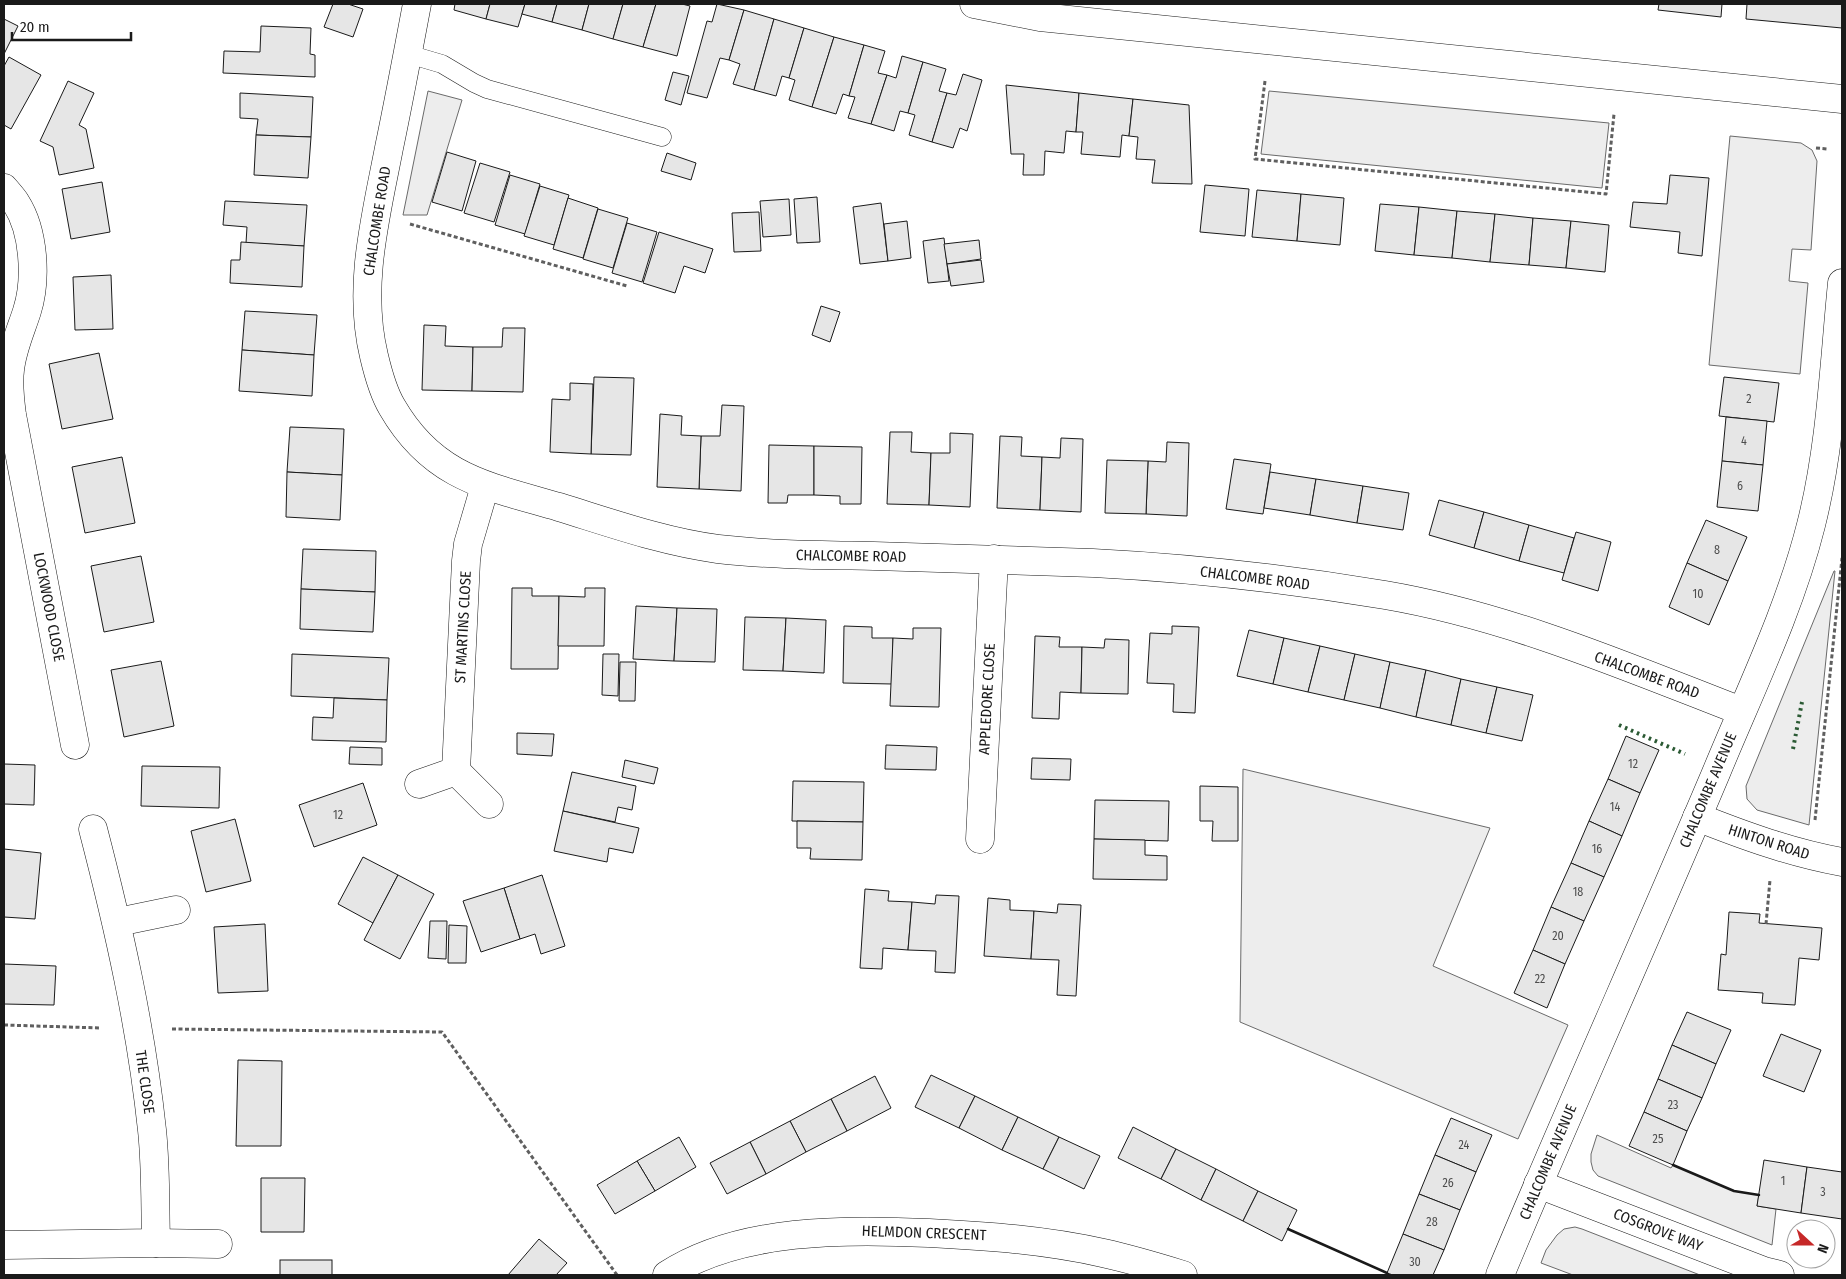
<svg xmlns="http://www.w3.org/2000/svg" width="1846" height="1279" font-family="'Fira Sans Condensed',sans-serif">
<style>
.built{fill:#ededed;stroke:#6a6a6a}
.building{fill:#e6e6e6;stroke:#1a1a1a}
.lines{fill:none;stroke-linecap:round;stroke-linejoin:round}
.lane-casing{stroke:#1a1a1a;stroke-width:19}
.street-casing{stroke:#1a1a1a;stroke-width:29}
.highway-casing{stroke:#1a1a1a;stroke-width:29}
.path{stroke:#5f5f5f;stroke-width:3;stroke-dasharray:4 2.5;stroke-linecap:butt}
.lane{stroke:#fff;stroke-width:18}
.street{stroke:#fff;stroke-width:28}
.highway{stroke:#fff;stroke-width:28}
.hedge{stroke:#2b5a34;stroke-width:4;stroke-dasharray:2.5 4;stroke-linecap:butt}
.wall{stroke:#1a1a1a;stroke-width:2.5}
.labels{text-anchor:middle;stroke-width:4;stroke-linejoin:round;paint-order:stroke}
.number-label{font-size:12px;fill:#4d4d4d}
.street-label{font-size:15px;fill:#1a1a1a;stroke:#fff}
</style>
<rect width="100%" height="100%" fill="#fff"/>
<g class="built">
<polygon points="428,91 462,100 427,215 403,215"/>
<polygon points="1269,91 1609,123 1602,188 1261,154"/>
<polygon points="1730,136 1801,143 1812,150 1817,161 1811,250 1792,249 1789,281 1808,283 1800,374 1709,365"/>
<polygon points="1834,571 1835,571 1809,825 1757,810 1747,799 1746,786"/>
<polygon points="1243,769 1490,828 1433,966 1568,1025 1518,1139 1240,1022"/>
<polygon points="1597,1135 1671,1168 1673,1165 1734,1191 1759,1195 1757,1206 1776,1209 1772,1245 1598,1176 1593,1170 1591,1162 1591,1154"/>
<polygon points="1575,1227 1582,1229 1700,1275 1573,1275 1541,1263 1546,1250 1557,1235 1564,1229"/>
</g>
<g class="building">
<polygon points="333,4 348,4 363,9 353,37 324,27"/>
<polygon points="455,4 490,4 486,19 454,10"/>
<polygon points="490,4 525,4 518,27 486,19"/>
<polygon points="525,4 557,4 552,22 522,14"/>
<polygon points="557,4 589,4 582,30 552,22"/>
<polygon points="589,4 623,4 613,39 582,30"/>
<polygon points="623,4 656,4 643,47 613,39"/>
<polygon points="656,4 682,4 690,6 677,56 643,47"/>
<polygon points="717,4 744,10 729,60 720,58 707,98 687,93 707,21 712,22"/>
<polygon points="1659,4 1722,4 1721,17 1658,10"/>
<polygon points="1747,4 1842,4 1842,28 1746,19"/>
<polygon points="744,10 774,19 754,90 733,84 740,64 729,60"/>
<polygon points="4,19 18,26 4,54"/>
<polygon points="774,19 804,28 789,78 782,76 776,96 754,90"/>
<polygon points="261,26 311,28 310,54 315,55 315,77 223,73 224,51 260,52"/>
<polygon points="804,28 834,37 812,107 789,100 795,80 789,78"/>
<polygon points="834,37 864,45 849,96 843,94 836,114 812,107"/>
<polygon points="864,45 885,51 878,73 887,75 871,124 848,118 855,97 849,96"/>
<polygon points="902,56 923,62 908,113 900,111 894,131 871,124 887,75 896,78"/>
<polygon points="9,57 41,75 11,129 4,125 4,66"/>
<polygon points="923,62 946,69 939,91 947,93 932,142 909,135 915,115 908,113"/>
<polygon points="673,72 689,76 681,105 665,100"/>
<polygon points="963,74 982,80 967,131 960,128 953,148 932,142 947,93 956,95"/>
<polygon points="68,81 94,93 79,125 86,129 94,168 59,175 53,147 40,141"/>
<polygon points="1006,85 1079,93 1076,132 1066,131 1064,153 1045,151 1044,175 1023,175 1024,154 1011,154"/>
<polygon points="240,93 313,97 311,137 256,135 258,119 240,118"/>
<polygon points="1079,93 1133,99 1129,136 1122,135 1120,157 1081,154 1083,132 1076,132"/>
<polygon points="1133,99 1189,105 1192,184 1152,183 1155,160 1136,159 1138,137 1129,136"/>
<polygon points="256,135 311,137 308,178 254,175"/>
<polygon points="447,152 476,161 462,211 432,202"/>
<polygon points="667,153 696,163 691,180 661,171"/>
<polygon points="480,163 510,172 494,222 464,213"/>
<polygon points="510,175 540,184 525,234 495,225"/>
<polygon points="1670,175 1709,178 1702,256 1678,253 1680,232 1630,227 1633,202 1667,204"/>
<polygon points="102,182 110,232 71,239 62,189"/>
<polygon points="1205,185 1249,189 1245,236 1200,232"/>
<polygon points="540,186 569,195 554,245 524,236"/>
<polygon points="1257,190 1301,194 1297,241 1252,237"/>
<polygon points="1301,194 1344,198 1340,245 1297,241"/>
<polygon points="817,197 820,242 797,243 794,199"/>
<polygon points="568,198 598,208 583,258 553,249"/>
<polygon points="789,199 791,235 763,237 760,201"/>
<polygon points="225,201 307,205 304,246 246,243 247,227 223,225"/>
<polygon points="881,203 888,261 860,264 853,207"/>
<polygon points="1380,204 1419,207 1414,255 1375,251"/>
<polygon points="1419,207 1457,211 1452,258 1414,255"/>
<polygon points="598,209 628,218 613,268 583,259"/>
<polygon points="1457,211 1495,214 1490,262 1452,258"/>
<polygon points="759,212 761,251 734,252 732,213"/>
<polygon points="1495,214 1533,218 1529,265 1490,262"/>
<polygon points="1533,218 1571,221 1566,268 1529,265"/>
<polygon points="907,221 911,258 888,261 884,224"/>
<polygon points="1571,221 1609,225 1605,272 1566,268"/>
<polygon points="627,223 657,232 642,282 612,273"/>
<polygon points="659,232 713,249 705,273 684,266 675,293 643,283"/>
<polygon points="944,238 949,281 928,283 923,241"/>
<polygon points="979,240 981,259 947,264 944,244"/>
<polygon points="241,242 304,246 302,287 230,283 231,260 240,260"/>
<polygon points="981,260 984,282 951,286 947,264"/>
<polygon points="111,275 113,329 75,330 73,277"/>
<polygon points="821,306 840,312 830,342 812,335"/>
<polygon points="245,311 317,315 314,355 242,350"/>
<polygon points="424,325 446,326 445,346 473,347 472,391 422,390"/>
<polygon points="503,328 525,328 523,392 472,391 473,347 502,347"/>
<polygon points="242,350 314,355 312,396 239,391"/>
<polygon points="99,353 113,419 62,429 49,364"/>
<polygon points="594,377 634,378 631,455 591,454"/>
<polygon points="1724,377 1779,383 1774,422 1719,416"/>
<polygon points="570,383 593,384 591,454 550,452 552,399 570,400"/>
<polygon points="722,405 744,406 741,491 699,489 701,436 720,436"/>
<polygon points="660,414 682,416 681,435 701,436 699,489 657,487"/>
<polygon points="1726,417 1767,421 1763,465 1722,461"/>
<polygon points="290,427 344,429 342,475 287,472"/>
<polygon points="890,432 912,432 911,452 931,453 929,505 887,504"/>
<polygon points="950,433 973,434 970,507 929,505 931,453 950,453"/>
<polygon points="1000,436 1022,437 1021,456 1042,457 1040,510 997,508"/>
<polygon points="1061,438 1083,439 1081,512 1040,510 1042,457 1060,458"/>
<polygon points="1167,442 1189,443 1187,516 1146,514 1148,461 1166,462"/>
<polygon points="769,445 814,446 814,495 788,495 787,503 768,503"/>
<polygon points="814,446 862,447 861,504 840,504 840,496 814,495"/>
<polygon points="122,457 135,523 85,533 72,467"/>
<polygon points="1234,459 1271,464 1263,514 1226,509"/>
<polygon points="1107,460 1148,461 1146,514 1105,513"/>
<polygon points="1722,461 1763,465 1758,511 1717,507"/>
<polygon points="287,472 342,475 340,520 286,517"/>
<polygon points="1270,472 1316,479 1310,515 1264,508"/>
<polygon points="1316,479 1363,486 1357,523 1310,515"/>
<polygon points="1363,486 1409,493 1403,530 1357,523"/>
<polygon points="1439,500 1484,512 1474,548 1429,535"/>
<polygon points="1484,512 1529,525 1519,561 1474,548"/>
<polygon points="1706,520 1747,537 1728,581 1687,563"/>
<polygon points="1529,525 1574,538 1564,573 1519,561"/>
<polygon points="1576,532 1611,542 1598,591 1562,580"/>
<polygon points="303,549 376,551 375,592 301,589"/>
<polygon points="141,556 154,622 104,632 91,566"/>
<polygon points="1687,563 1728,581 1709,625 1669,607"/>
<polygon points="512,588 532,588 532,596 559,596 558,669 511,669"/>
<polygon points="585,588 605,588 604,646 558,646 559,596 585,597"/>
<polygon points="301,589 375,592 373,632 300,629"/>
<polygon points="636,606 677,608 674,661 633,659"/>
<polygon points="677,608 717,609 715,662 674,661"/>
<polygon points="745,617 786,618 783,671 743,670"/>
<polygon points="786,618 826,620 824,673 783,671"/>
<polygon points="844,626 872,627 872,638 893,638 892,684 843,683"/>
<polygon points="1172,626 1199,627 1195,713 1173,712 1174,684 1147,683 1150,633 1172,634"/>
<polygon points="913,628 941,628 939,707 890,706 893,638 913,639"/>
<polygon points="1249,630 1284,638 1273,684 1237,676"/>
<polygon points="1035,636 1060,637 1059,647 1082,647 1081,693 1060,692 1059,719 1032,718"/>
<polygon points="1284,638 1320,646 1308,692 1273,684"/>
<polygon points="1105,639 1129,640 1128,694 1081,693 1082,647 1104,648"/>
<polygon points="1320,646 1355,654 1344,700 1308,692"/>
<polygon points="292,654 389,658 387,700 291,696"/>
<polygon points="603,654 619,654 618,696 602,695"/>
<polygon points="1355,654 1390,662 1380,708 1344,700"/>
<polygon points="161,661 174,726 124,737 111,670"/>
<polygon points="620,662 636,662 635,701 619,701"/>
<polygon points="1390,662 1426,670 1416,717 1380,708"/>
<polygon points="1426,670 1461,679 1451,725 1416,717"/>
<polygon points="1461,679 1497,687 1486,733 1451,725"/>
<polygon points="1497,687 1533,695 1522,741 1486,733"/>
<polygon points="334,698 387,700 386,742 312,740 313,717 333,718"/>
<polygon points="517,733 554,734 552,756 517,754"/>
<polygon points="1626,736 1659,750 1640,793 1608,779"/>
<polygon points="886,745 937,747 936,770 885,769"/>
<polygon points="350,747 382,748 382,765 349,764"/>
<polygon points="1032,758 1071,759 1070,780 1031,779"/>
<polygon points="625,760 658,768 654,784 622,777"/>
<polygon points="4,764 35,765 34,805 4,804"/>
<polygon points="142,766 220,767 219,808 141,806"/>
<polygon points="572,772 636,786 632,810 618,807 615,822 563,811"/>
<polygon points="1608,779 1640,793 1622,836 1589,821"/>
<polygon points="793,781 864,782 863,822 792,821"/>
<polygon points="363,783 377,825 314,847 299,805"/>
<polygon points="1200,786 1238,787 1238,841 1212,841 1213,821 1200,821"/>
<polygon points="1095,800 1169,801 1168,841 1094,839"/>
<polygon points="563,811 639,828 633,853 609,848 607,862 554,851"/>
<polygon points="235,819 251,881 206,892 191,831"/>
<polygon points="797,821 863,822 862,860 810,859 811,848 797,848"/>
<polygon points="1589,821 1622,836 1604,877 1571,863"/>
<polygon points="1094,839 1145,840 1145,855 1167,856 1167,880 1093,879"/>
<polygon points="4,849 41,853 35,919 4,917"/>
<polygon points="363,857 398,875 373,923 338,904"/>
<polygon points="1571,863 1604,877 1584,921 1551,907"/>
<polygon points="398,875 434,894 400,959 364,940"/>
<polygon points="542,875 565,946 541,954 535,934 520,939 504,888"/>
<polygon points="504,888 520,939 481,952 463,901"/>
<polygon points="865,889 889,891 888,901 912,902 908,950 883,948 882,969 860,968"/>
<polygon points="936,895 959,896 955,973 935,972 936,951 908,950 912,902 935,904"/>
<polygon points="988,898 1010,900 1010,910 1034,911 1031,959 984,956"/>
<polygon points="1058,904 1081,905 1076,996 1057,995 1059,960 1031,959 1034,911 1057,913"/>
<polygon points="1551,907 1584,921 1565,964 1533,950"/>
<polygon points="1729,912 1760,914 1759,923 1822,928 1819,960 1799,958 1795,1005 1762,1003 1763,993 1718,990 1721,954 1726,955"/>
<polygon points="430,921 447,921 446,959 428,958"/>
<polygon points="265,924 268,991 218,993 214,927"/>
<polygon points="449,925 467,926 466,963 448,963"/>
<polygon points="1533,950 1565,964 1547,1008 1514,993"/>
<polygon points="4,964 56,966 54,1005 4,1004"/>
<polygon points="1687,1012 1731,1030 1716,1064 1672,1045"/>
<polygon points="1781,1034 1821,1050 1804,1092 1763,1076"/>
<polygon points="1672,1045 1716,1064 1702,1098 1658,1079"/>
<polygon points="238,1060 282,1061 281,1146 236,1146"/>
<polygon points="931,1075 975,1096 959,1128 915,1107"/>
<polygon points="875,1076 891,1108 847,1131 831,1099"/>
<polygon points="1658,1079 1702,1098 1687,1131 1644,1112"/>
<polygon points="975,1096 1018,1117 1002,1150 959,1128"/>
<polygon points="831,1099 847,1131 806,1152 790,1121"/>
<polygon points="1644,1112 1687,1131 1673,1165 1629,1146"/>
<polygon points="1018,1117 1059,1137 1043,1169 1002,1150"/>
<polygon points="1451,1118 1492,1135 1476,1172 1435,1155"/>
<polygon points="790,1121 806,1152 766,1174 750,1142"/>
<polygon points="1133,1127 1176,1149 1161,1179 1118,1158"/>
<polygon points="679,1137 696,1167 655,1191 637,1161"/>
<polygon points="1059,1137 1100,1156 1084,1189 1043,1169"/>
<polygon points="750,1142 766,1174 727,1194 710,1163"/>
<polygon points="1176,1149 1216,1169 1201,1200 1161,1179"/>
<polygon points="1435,1155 1476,1172 1460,1210 1419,1194"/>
<polygon points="1764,1160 1807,1167 1801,1213 1757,1206"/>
<polygon points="637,1161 655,1191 615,1214 597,1185"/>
<polygon points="1807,1167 1842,1172 1842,1219 1801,1213"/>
<polygon points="1216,1169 1258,1191 1243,1221 1201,1200"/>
<polygon points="261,1178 305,1178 304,1232 261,1232"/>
<polygon points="1258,1191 1297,1210 1282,1241 1243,1221"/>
<polygon points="1419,1194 1460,1210 1444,1250 1403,1234"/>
<polygon points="1403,1234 1444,1250 1433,1275 1393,1275 1387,1273"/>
<polygon points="539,1239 567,1263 556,1275 508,1275"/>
<rect x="280" y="1260" width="52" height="15"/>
</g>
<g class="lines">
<defs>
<polyline id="lane" points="408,54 442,64 474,83 487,89 662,137"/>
<g id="street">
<path d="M417,4C408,52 399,100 389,148C376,216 357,286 374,356C378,373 383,392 392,407C433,478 487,486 559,507C611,523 664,542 718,549C770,555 822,555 874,556C947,558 1020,560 1093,563C1191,568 1288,579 1385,595C1508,616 1625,666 1741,711"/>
<path d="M4,188C8,193 13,198 16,203C34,231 37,279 27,311C21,330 12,349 10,370C8,385 10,400 12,415L75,745"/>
<polyline points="485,486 468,544 466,561 456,771 489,804"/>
<polyline points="419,784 456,771"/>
<path d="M1697,817C1745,836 1792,853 1842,862"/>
<polyline points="980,839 994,559"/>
<polyline points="118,922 176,910"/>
<polyline points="1538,1184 1764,1271 1780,1275"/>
<polyline points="156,1243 218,1244"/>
<path d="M4,1245L156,1243C155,1205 156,1167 152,1130C141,1027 119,929 93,829"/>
<path d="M667,1275C739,1228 847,1229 929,1233C988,1236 1045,1240 1103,1253C1130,1259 1157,1267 1183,1275"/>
<path d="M1500,1275C1570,1107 1645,941 1716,773C1749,693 1790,609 1811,525C1831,446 1834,363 1842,283"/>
</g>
<polyline id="highway" points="974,4 1040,17 1842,99"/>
</defs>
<use href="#lane" class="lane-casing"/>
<use href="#street" class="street-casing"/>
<use href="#highway" class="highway-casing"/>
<g class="path">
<polyline points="1265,81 1255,159 1606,194 1614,114"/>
<polyline points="1816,148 1827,149"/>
<polyline points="410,224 627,286"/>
<polyline points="1815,820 1842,558"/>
<polyline points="1766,924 1770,880"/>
<polyline points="4,1025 101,1028"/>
<polyline points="172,1029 442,1032 617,1275"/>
</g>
<use href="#lane" class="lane"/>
<use href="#street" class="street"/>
<use href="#highway" class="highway"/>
<g class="hedge">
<polyline points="1619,725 1685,754"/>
<polyline points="1793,749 1802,702"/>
</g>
<g class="wall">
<polyline points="1673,1165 1734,1191 1759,1195"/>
<polyline points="1288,1229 1387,1273"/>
</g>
</g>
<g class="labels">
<g class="number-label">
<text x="1749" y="403">2</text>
<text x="1744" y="445">4</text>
<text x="1740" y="490">6</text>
<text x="1717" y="554">8</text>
<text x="1698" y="598">10</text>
<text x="1633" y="768">12</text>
<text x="1615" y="811">14</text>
<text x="338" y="819">12</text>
<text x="1597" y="853">16</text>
<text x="1578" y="896">18</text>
<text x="1558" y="940">20</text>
<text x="1540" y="983">22</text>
<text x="1673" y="1109">23</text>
<text x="1658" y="1143">25</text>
<text x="1464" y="1149">24</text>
<text x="1783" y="1185">1</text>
<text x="1448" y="1187">26</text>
<text x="1823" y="1196">3</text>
<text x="1432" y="1226">28</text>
<text x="1415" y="1266">30</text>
</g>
<g class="street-label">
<text transform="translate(377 221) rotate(-81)" y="5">CHALCOMBE ROAD</text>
<text transform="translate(851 556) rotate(1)" y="5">CHALCOMBE ROAD</text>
<text transform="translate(1255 578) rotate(7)" y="5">CHALCOMBE ROAD</text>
<text transform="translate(49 607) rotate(79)" y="5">LOCKWOOD CLOSE</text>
<text transform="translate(463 627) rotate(-87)" y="5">ST MARTINS CLOSE</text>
<text transform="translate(1647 675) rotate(20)" y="5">CHALCOMBE ROAD</text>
<text transform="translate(987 699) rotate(-87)" y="5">APPLEDORE CLOSE</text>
<text transform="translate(1708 790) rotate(-67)" y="5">CHALCOMBE AVENUE</text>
<text transform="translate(1769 842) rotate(18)" y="5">HINTON ROAD</text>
<text transform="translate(145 1082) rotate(82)" y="5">THE CLOSE</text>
<text transform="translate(1548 1162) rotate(-67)" y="5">CHALCOMBE AVENUE</text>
<text transform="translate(1658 1230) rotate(21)" y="5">COSGROVE WAY</text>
<text transform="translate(924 1233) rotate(2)" y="5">HELMDON CRESCENT</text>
</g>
</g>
<rect width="1846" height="1279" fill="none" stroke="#1a1a1a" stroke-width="10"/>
<g transform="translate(1811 1244) rotate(111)"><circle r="24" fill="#ffffff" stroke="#a3a3a3"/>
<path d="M0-4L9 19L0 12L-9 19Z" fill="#c62828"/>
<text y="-8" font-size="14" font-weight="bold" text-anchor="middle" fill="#1a1a1a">N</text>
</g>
<path d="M12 32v8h119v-8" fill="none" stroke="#1a1a1a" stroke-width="2.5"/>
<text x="20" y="32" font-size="15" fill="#1a1a1a" stroke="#ffffff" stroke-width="4" paint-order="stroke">20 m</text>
</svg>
